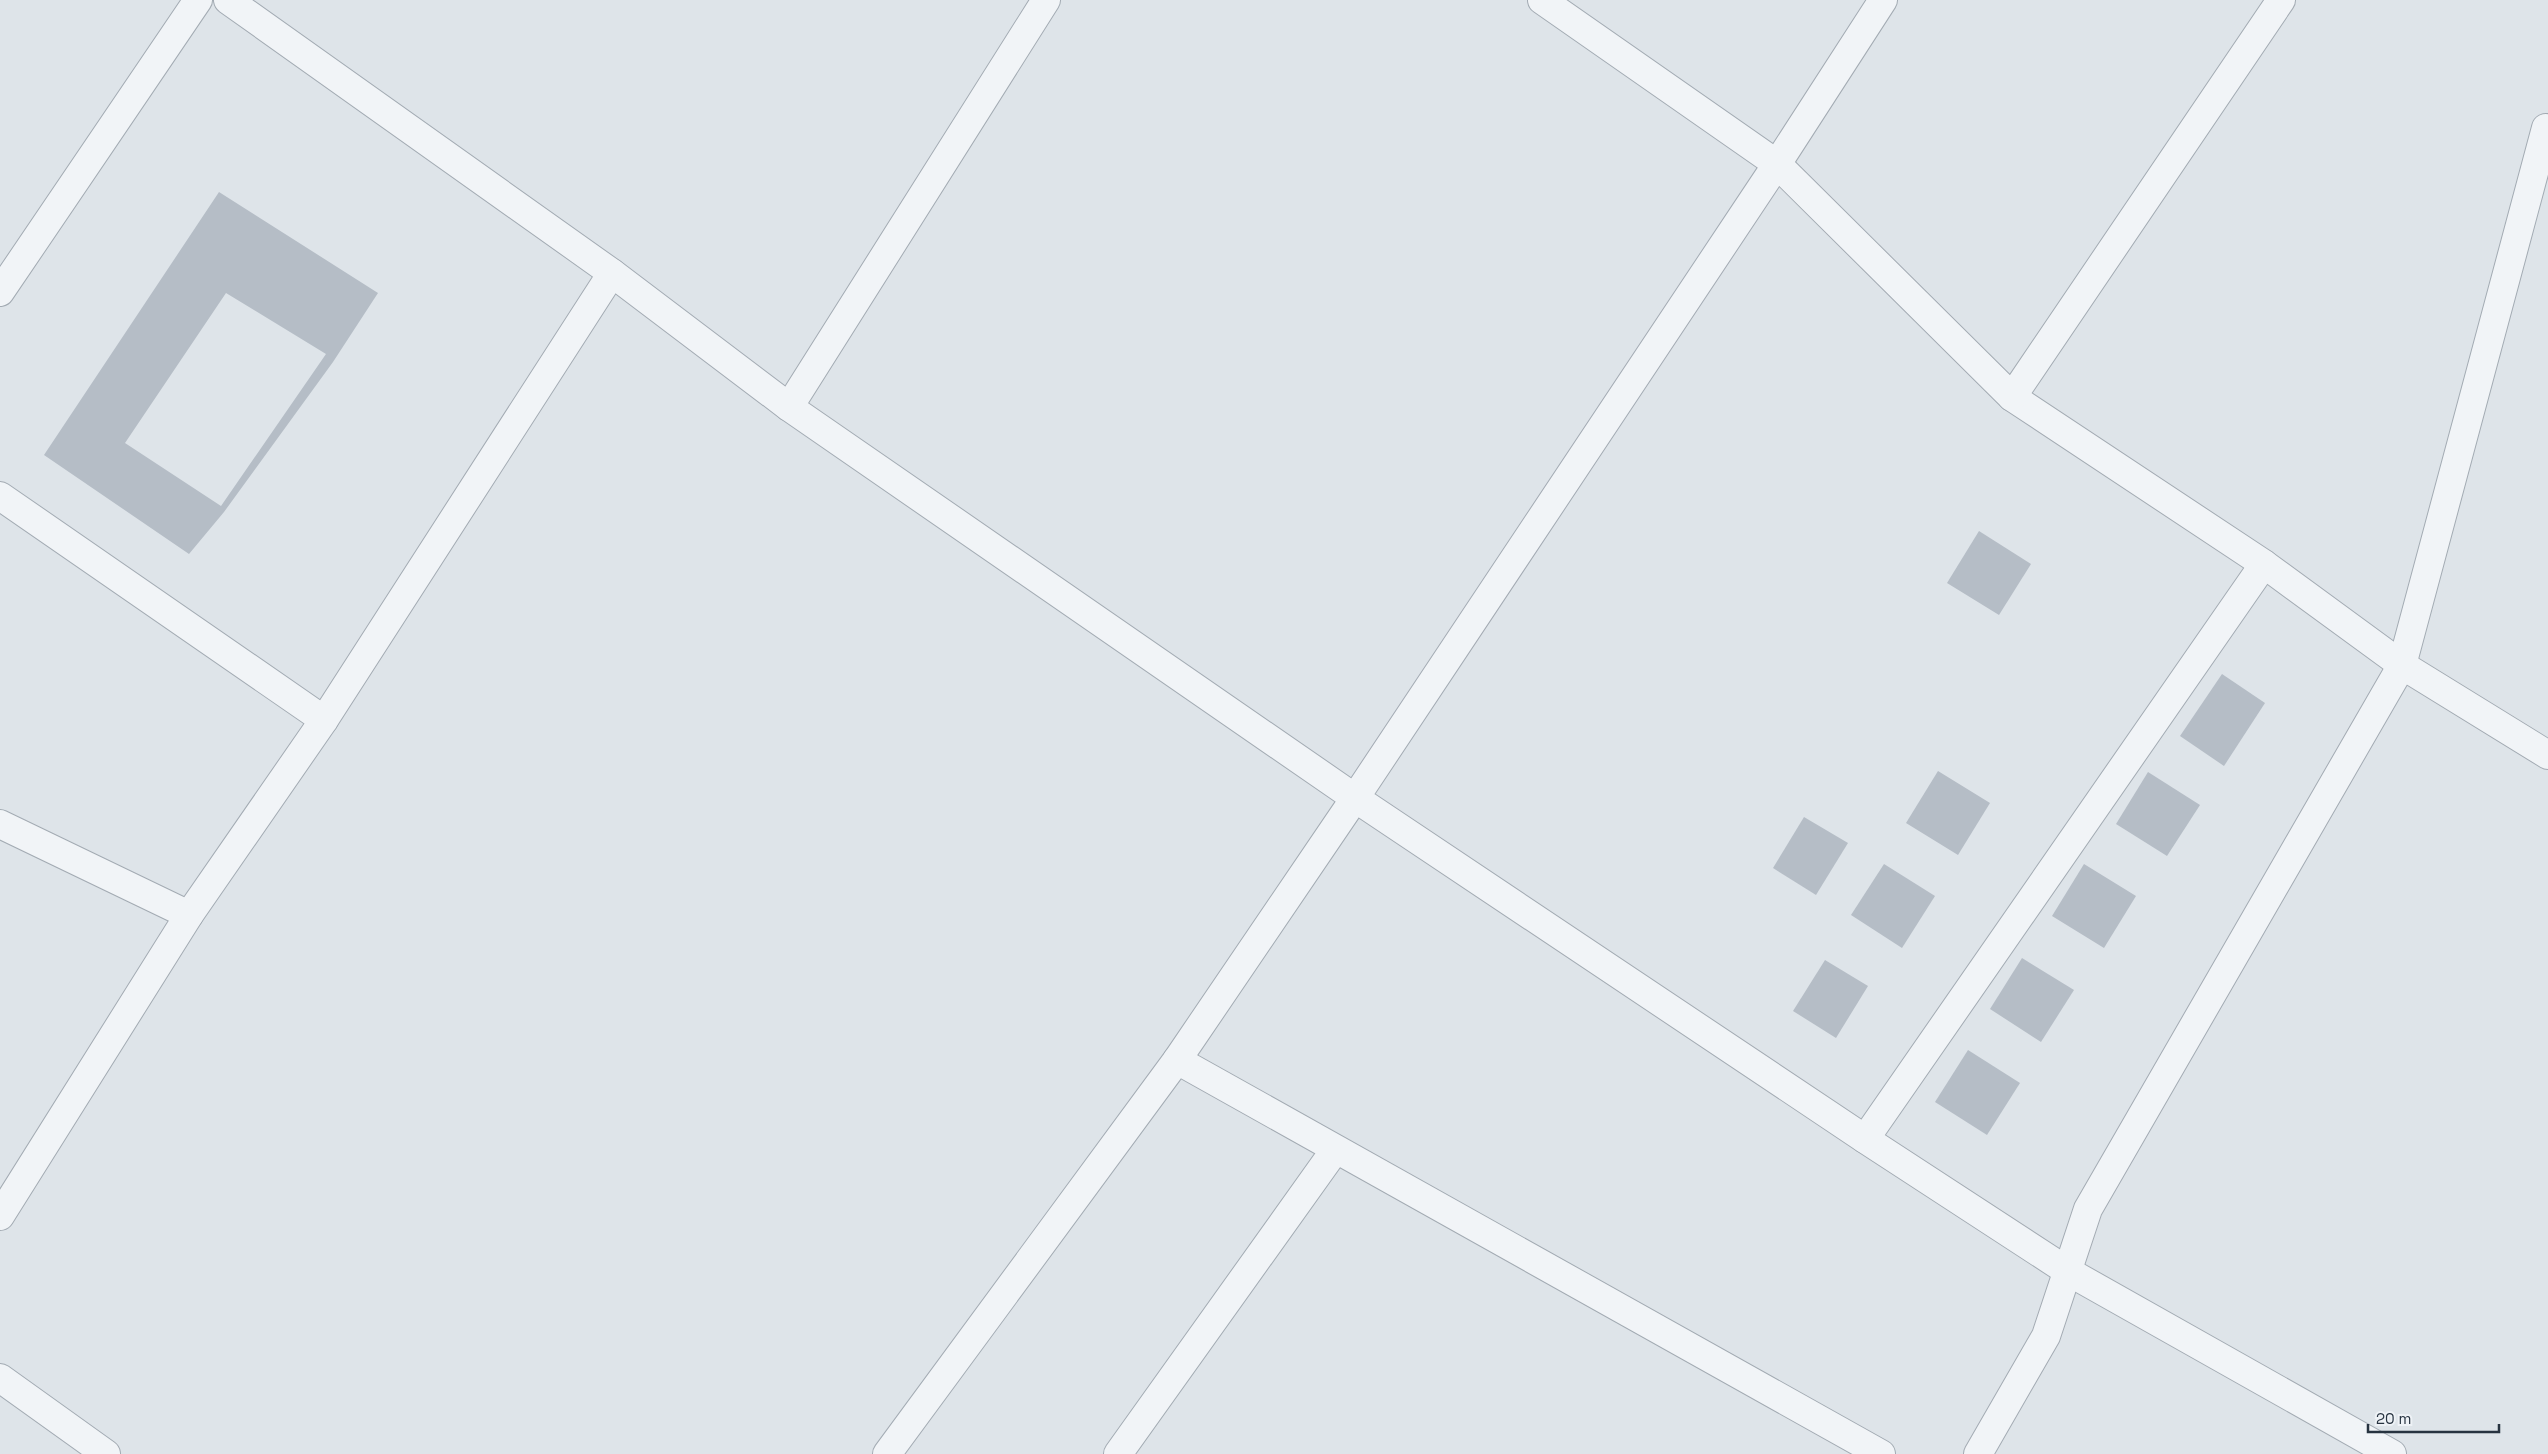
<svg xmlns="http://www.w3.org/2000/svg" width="2548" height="1454" font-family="'Space Grotesk',sans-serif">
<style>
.building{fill:#b5bdc6;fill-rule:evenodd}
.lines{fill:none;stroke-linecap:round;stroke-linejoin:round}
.minor-casing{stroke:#a3abb3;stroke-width:30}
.tertiary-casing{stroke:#a3abb3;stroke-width:30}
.minor{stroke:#f1f4f7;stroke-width:28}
.tertiary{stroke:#f1f4f7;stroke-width:28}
</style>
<rect width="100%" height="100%" fill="#dee4e9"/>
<g class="building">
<path d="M219,192L378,293L333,362L224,512L189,554L44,455ZM226,293L326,354L221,506L125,443Z"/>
<polygon points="1979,531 2031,564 1999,615 1947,583"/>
<polygon points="2222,674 2265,703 2224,766 2180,736"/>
<polygon points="1938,771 1990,803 1958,855 1906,823"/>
<polygon points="2148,772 2200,805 2167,856 2116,824"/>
<polygon points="1804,817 1848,843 1816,895 1773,868"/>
<polygon points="1884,864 1935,896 1902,948 1851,915"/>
<polygon points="2084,864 2136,896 2104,948 2052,916"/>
<polygon points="2022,958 2074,990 2041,1042 1990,1009"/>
<polygon points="1825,960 1868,986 1836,1038 1793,1011"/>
<polygon points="1968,1050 2020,1083 1987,1135 1935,1102"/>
</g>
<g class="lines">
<defs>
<g id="minor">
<polyline points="228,0 612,273 789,407 1355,798 1177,1060 887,1454"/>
<polyline points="1542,0 1777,164 2012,397 2264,564 2402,665 2548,755"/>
<polyline points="1883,0 1777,164 1355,798 1865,1139 2069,1272 2392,1454"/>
<polyline points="2012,397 2281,0"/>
<polyline points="789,407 1046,0"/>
<polyline points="0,496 324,720"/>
<polyline points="0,824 189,915"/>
<polyline points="1177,1060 1881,1454"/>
<polyline points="1865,1139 2264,564"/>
<polyline points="0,1216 189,915 324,720 612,273"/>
<polyline points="0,1378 106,1454"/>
<polyline points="1118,1454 1335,1150"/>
<polyline points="1978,1454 2046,1336 2088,1209 2402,665 2546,128"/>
</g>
<polyline id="tertiary" points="0,292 198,0"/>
</defs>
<use href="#minor" class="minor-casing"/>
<use href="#tertiary" class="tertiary-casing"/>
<use href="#minor" class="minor"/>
<use href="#tertiary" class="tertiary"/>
</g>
<path d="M2368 1424v8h131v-8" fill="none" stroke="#273340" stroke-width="2.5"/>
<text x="2376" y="1424" font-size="15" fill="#273340" stroke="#eef2f6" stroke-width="4" paint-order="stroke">20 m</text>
</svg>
